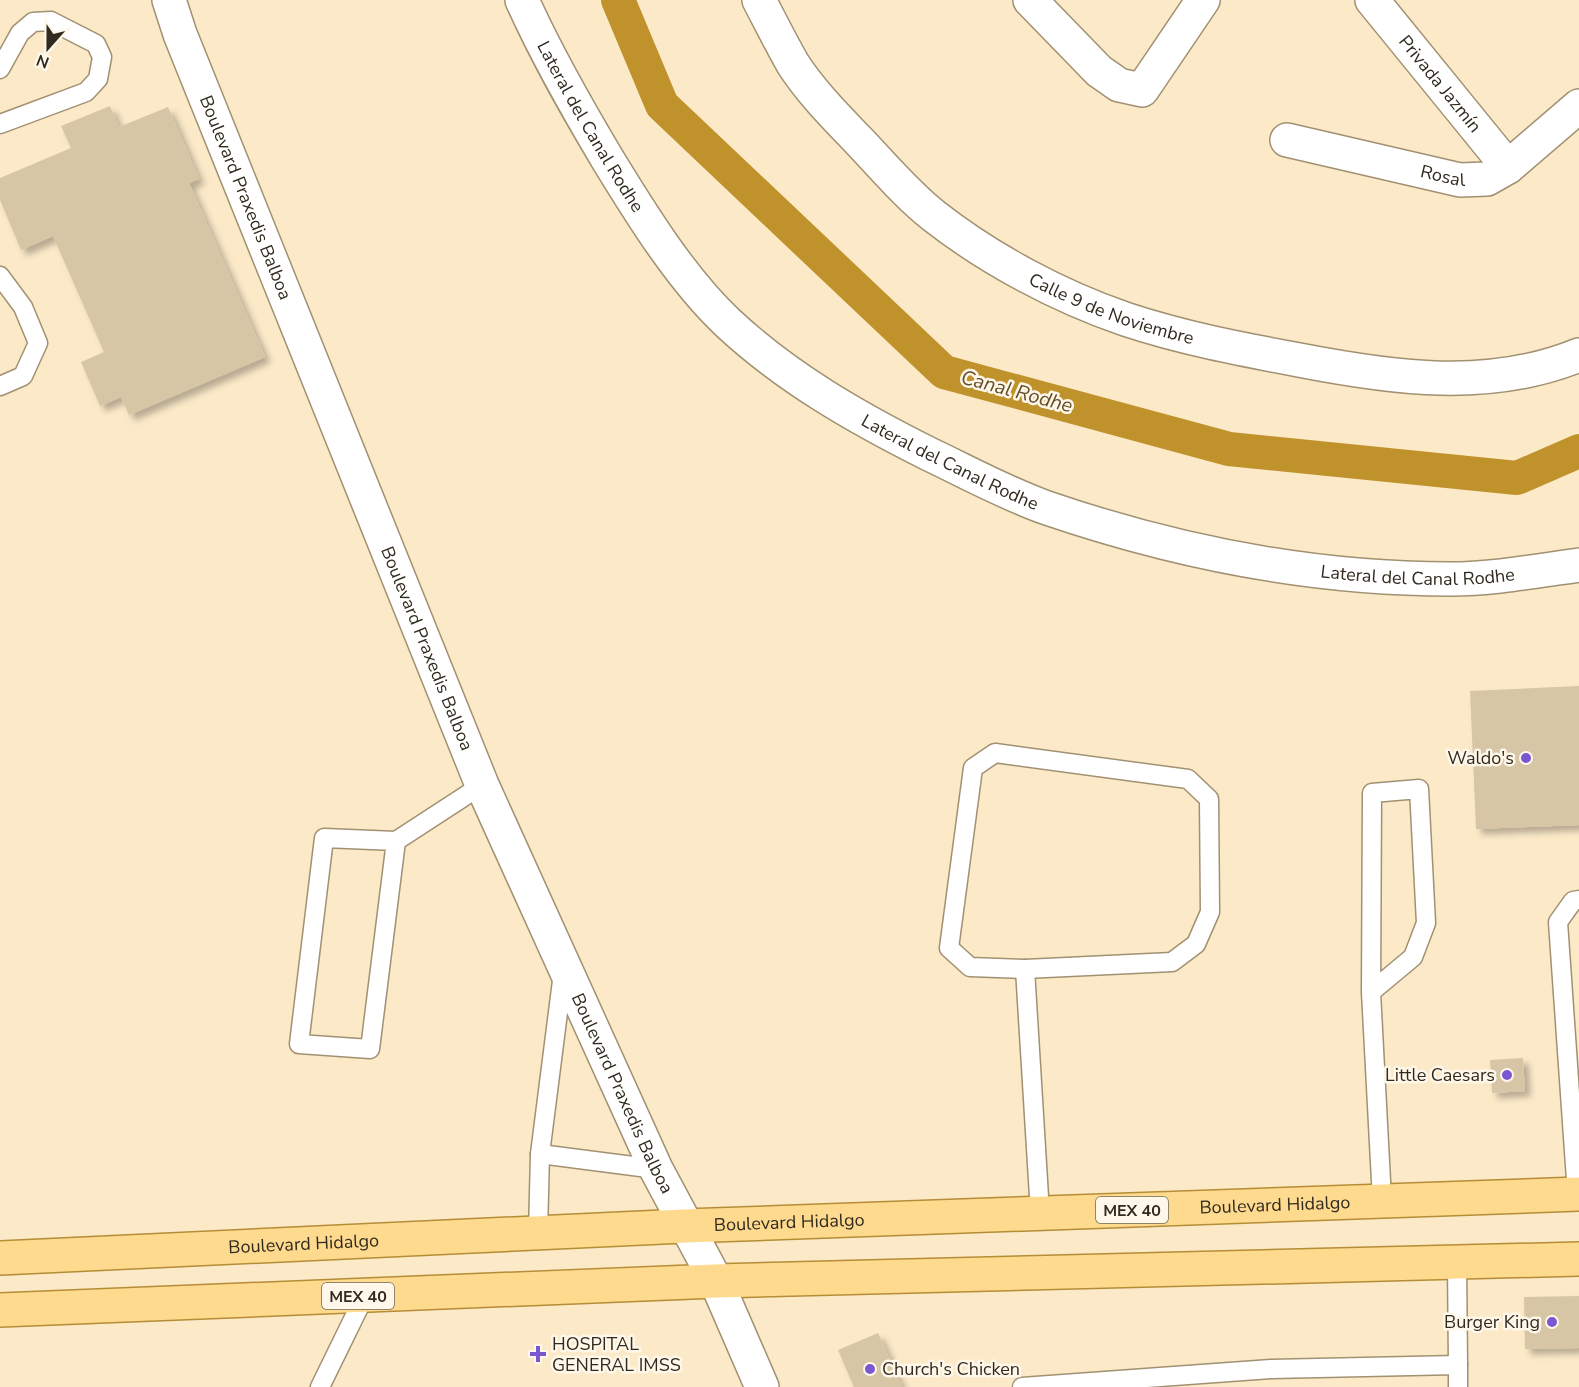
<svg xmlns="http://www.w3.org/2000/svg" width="1579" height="1387" font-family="'Nunito Sans',sans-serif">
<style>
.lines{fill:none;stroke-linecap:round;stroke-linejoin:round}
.canal{stroke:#c0922b;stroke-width:34}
.building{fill:#d7c6a6;filter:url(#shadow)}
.lane-casing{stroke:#a19172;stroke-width:21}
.street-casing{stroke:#a19172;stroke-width:36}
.secondary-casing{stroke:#a19172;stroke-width:36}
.primary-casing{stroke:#b68d37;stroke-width:36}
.lane{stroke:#fff;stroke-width:18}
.street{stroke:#fff;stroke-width:33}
.secondary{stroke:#fff;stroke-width:33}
.primary{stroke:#feda8f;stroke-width:33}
.poi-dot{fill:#7a57d1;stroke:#fff8ea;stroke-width:2}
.labels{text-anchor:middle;stroke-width:5;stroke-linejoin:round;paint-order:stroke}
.shield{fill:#fff8ea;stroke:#6f685b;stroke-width:1.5}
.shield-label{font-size:16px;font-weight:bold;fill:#312a1e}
.street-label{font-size:18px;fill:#312a1e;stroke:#fff8ea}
.poi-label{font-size:18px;fill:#312a1e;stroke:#fff8ea;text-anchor:end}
.water-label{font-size:20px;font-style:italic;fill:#645028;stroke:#fff8ea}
</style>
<defs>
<filter id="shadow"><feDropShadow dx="5.5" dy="5.5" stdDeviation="3" flood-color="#0004"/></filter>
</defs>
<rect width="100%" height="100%" fill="#fbe9c8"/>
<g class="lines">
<polyline class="canal" points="618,0 662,105 944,372 1229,449 1517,478 1579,451"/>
</g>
<g class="building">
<polygon points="110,106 119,127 168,107 199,179 189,183 265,357 129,415 121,397 100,406 81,362 104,352 53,236 21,250 0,200 0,178 71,148 61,126"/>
<polygon points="1579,686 1579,825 1476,829 1470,691"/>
<polygon points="1523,1058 1525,1091 1492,1093 1490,1060"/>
<polygon points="1579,1296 1579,1348 1525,1349 1524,1297"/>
<polygon points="878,1333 902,1387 854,1387 838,1350"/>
</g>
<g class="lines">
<defs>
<g id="lane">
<polyline points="0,69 20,33 33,22 51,21 96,44 102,57 98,79 86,92 0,124"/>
<polyline points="0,276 23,307 38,343 23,376 0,386"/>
<polygon points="995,753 1188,779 1209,799 1210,912 1196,944 1172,962 1025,969 970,967 949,948 973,768"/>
<polyline points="396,841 370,1049 299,1044 324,838 396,841 482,785"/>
<polyline points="1025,969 1040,1213"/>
<polyline points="1371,992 1413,957 1426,923 1419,789 1372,793 1371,992 1382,1200"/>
<polyline points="540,1154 656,1169"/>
<polyline points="1577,1194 1558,922 1573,901 1579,900"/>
<polyline points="538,1233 540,1154 563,973"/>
<polyline points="1457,1264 1458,1365"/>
<polyline points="320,1387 365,1295"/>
<polyline points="1022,1387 1271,1369 1458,1365 1458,1387"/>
</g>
<g id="street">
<path id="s1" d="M522,0C547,56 577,108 608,160C641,214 682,280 728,323C787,378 857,418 929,454C967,472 1007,494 1047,508C1176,552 1313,579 1450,579C1493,579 1536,571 1579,565"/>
<path id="s2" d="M759,0C770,21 781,43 793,64C811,92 836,117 859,141C883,166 907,195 934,216C989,259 1058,296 1125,319C1182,338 1240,349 1299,360C1392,378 1488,392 1579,355"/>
<polyline points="1030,0 1099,71 1119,85 1142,90 1203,0"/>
<path id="s3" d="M1372,0L1508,167"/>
<path id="s4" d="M1287,140L1460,180L1487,179L1508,167L1579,106"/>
</g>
<g id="secondary">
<path id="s5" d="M169,0L180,34L482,785L656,1169L716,1281L762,1387"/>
</g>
<g id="primary">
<path id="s6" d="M0,1258L684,1226L1579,1194"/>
<polyline points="0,1310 716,1281 1579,1259"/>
</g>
</defs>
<use href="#lane" class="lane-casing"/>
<use href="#street" class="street-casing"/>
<use href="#secondary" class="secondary-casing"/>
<use href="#primary" class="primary-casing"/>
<use href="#lane" class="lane"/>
<use href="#street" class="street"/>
<use href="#secondary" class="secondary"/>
<use href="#primary" class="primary"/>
</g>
<g class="poi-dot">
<circle cx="1526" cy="758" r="6"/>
<circle cx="1507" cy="1075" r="6"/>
<circle cx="1552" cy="1322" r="6"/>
<path d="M535 1345h6v6h6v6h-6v6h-6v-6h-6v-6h6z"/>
<circle cx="870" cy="1369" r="6"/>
</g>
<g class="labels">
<g class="shield">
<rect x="1096" y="1197" width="72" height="26" rx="4.5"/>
<rect x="322" y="1283" width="72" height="26" rx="4.5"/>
</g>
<g class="shield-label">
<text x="1132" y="1216">MEX 40</text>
<text x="358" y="1302">MEX 40</text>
</g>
<g class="street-label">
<text dy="6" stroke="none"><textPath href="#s3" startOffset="108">Privada Jazmín</textPath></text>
<text dy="6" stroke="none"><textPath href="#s1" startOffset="144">Lateral del Canal Rodhe</textPath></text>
<text dy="6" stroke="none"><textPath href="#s4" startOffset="160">Rosal</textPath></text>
<text dy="6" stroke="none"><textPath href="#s5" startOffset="212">Boulevard Praxedis Balboa</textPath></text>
<text dy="6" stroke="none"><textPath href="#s2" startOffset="482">Calle 9 de Noviembre</textPath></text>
<text dy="6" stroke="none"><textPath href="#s1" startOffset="648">Lateral del Canal Rodhe</textPath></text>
<text dy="6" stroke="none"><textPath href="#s1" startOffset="1134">Lateral del Canal Rodhe</textPath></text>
<text dy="6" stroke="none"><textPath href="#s5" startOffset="698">Boulevard Praxedis Balboa</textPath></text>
<text dy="6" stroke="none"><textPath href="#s5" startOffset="1184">Boulevard Praxedis Balboa</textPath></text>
<text dy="6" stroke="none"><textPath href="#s6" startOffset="1276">Boulevard Hidalgo</textPath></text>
<text dy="6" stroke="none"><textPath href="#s6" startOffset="790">Boulevard Hidalgo</textPath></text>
<text dy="6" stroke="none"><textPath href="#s6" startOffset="304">Boulevard Hidalgo</textPath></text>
</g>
<g class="poi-label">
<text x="1514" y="764">Waldo's</text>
<text x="1495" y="1081">Little Caesars</text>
<text x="1540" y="1328">Burger King</text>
<text x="552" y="1350" text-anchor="start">HOSPITAL<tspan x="552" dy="21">GENERAL IMSS</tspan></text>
<text x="882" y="1375" text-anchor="start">Church's Chicken</text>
</g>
<g class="water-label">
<text transform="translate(1017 391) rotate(15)" y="7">Canal Rodhe</text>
</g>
</g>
<g transform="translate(48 48) rotate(201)" stroke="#fff8ea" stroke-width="4.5" paint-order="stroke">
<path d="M0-4.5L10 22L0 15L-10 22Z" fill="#312a1e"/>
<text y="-9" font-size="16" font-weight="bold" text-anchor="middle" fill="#312a1e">N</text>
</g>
</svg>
